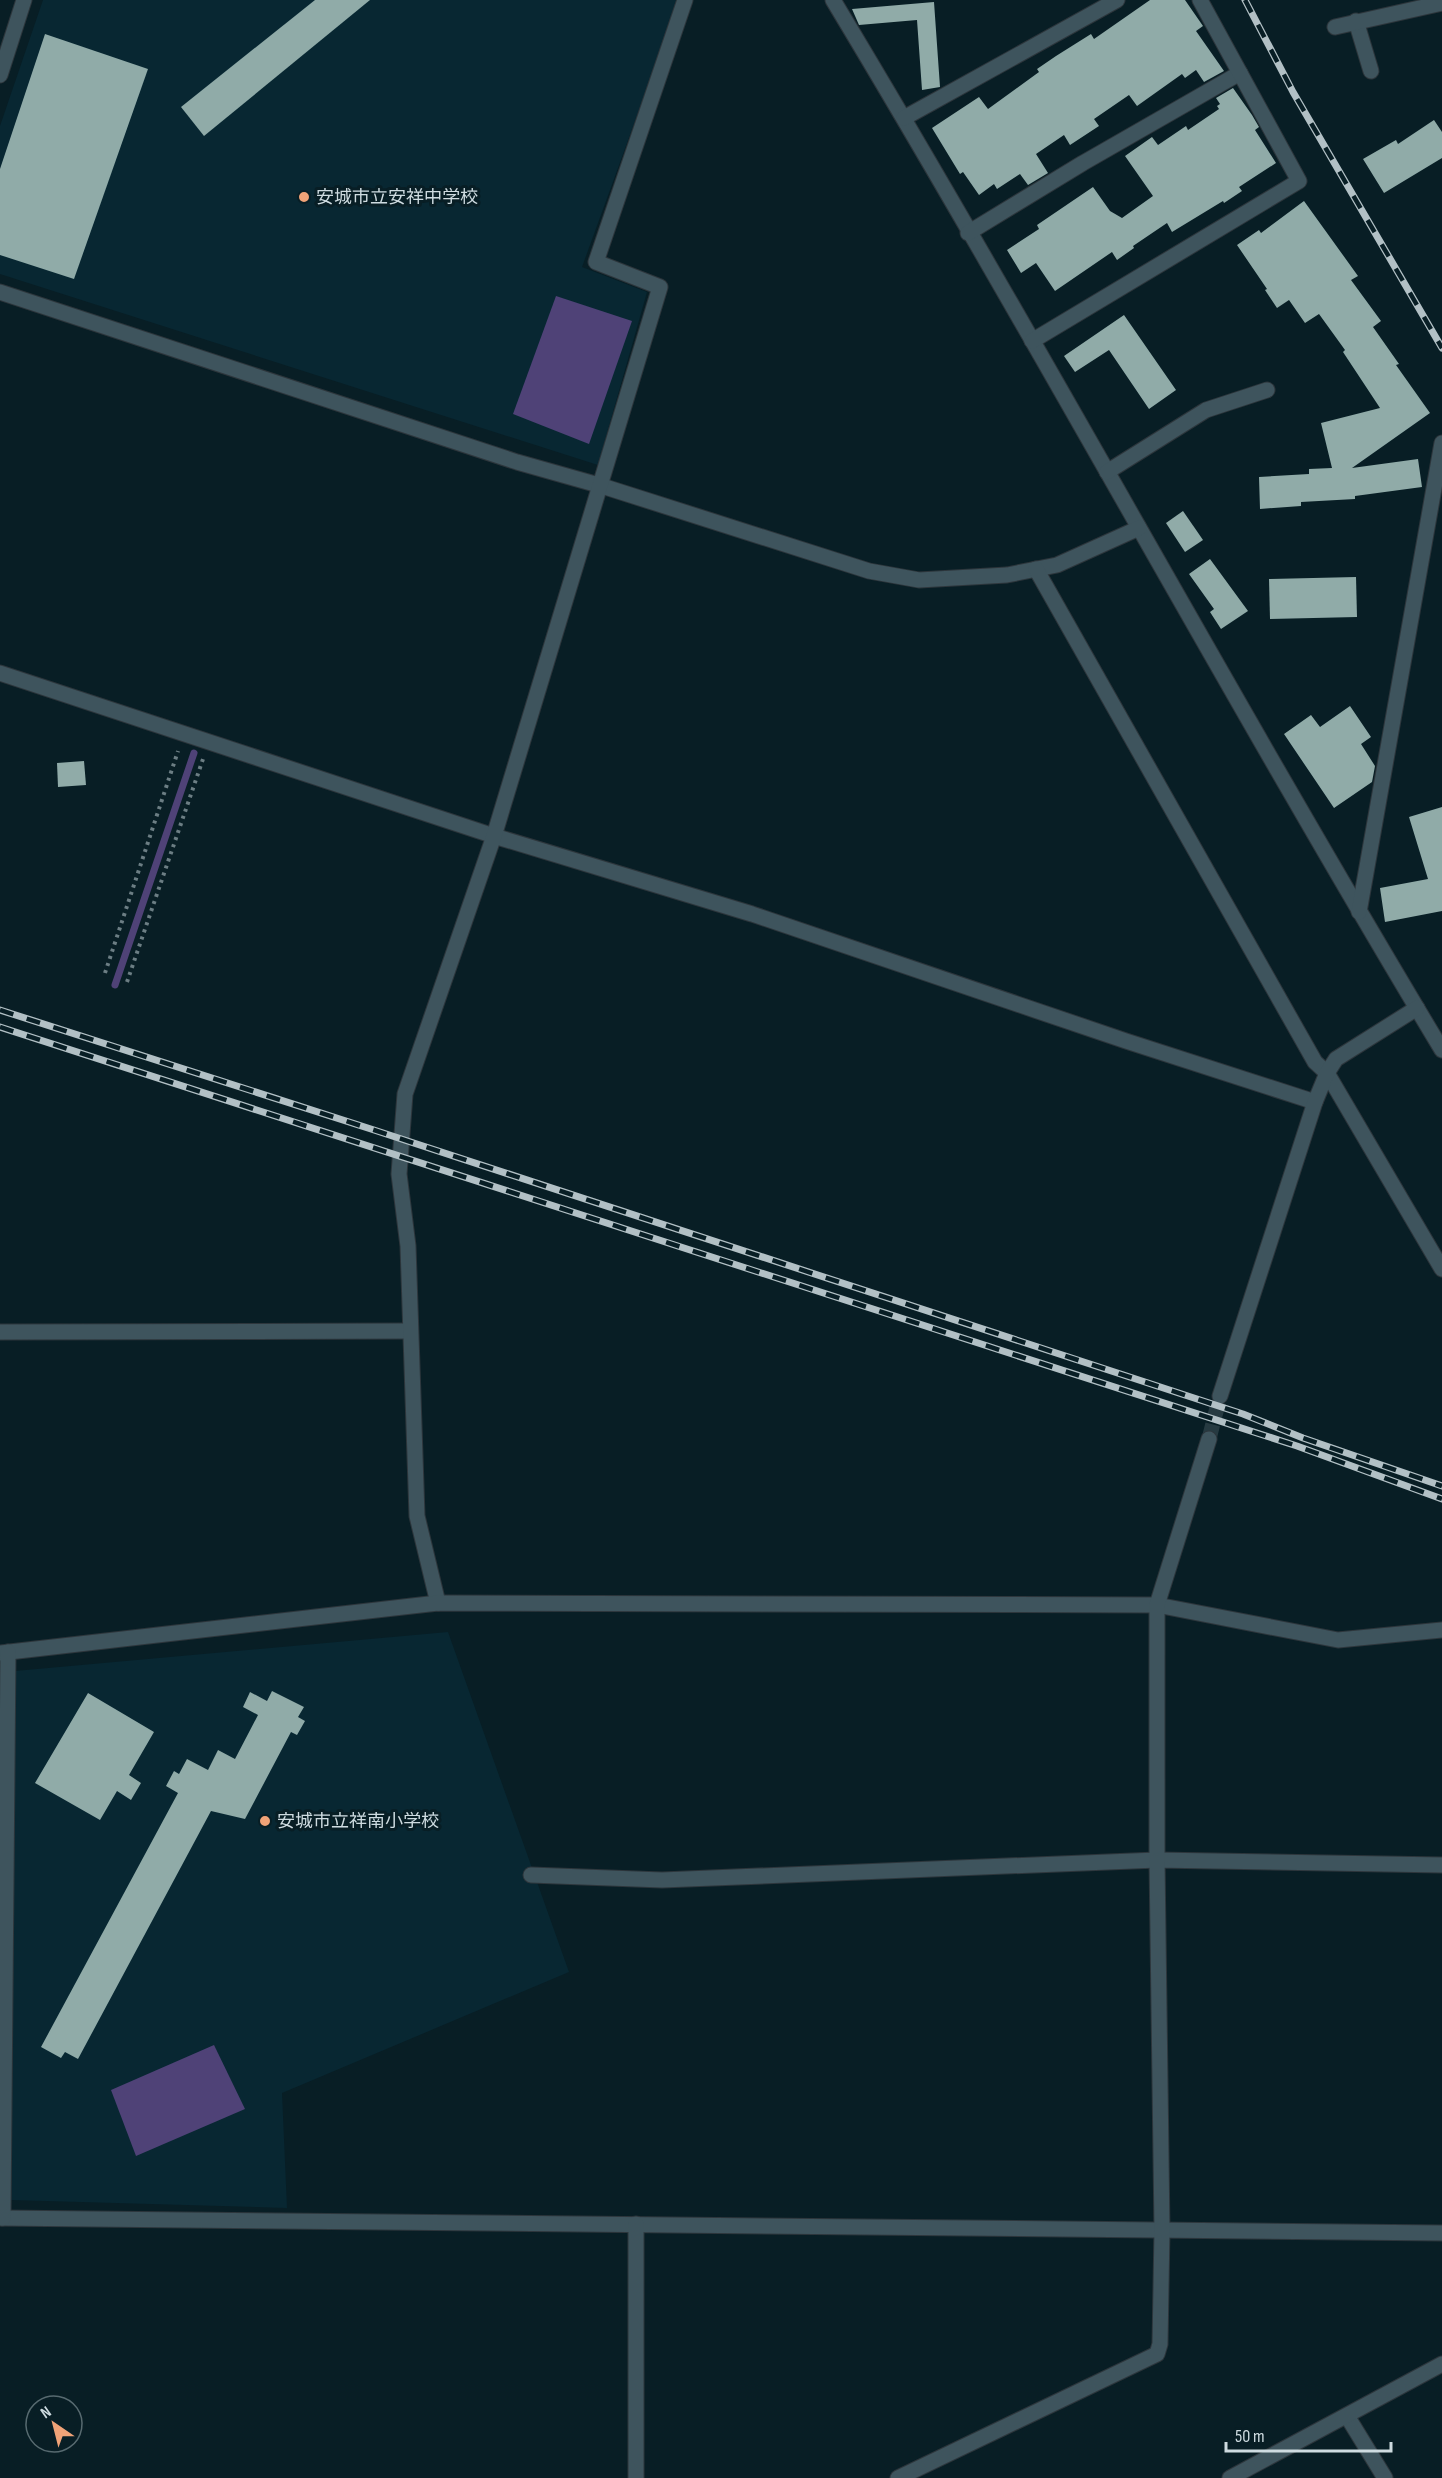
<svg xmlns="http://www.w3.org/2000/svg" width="1442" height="2478" font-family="'Sofia Sans Condensed','Noto Sans JP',sans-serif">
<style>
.built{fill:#082732}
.water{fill:#4f4277}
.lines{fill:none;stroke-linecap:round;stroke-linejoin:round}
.stream{stroke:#4f4277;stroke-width:7}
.building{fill:#90aba8}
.minor-tunnel{stroke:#263a41;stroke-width:15;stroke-dasharray:15 8;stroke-linecap:butt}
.minor-casing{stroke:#2d363c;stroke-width:17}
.path{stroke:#6c7e84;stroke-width:4;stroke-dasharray:3 4.5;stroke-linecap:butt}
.minor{stroke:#3e545d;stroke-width:15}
.rail-casing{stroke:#b2c0c5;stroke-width:7}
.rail{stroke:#081e25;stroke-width:4.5;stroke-dasharray:14;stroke-linecap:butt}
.poi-dot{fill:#f0a378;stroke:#081e25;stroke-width:2}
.labels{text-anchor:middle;stroke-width:6;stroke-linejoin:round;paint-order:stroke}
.poi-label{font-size:18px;fill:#cedbe0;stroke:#081e25;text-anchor:start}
</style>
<rect width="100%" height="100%" fill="#081e25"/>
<g class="built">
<polygon points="43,0 679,0 582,267 647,292 598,465 0,274 0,126"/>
<polygon points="448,1632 569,1972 282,2093 287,2208 11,2200 15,1671"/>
</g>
<g class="water">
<polygon points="556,296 632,321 589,444 513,414"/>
<polygon points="214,2045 245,2109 136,2156 111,2090"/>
</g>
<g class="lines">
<polyline class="stream" points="115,985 194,753"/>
</g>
<g class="building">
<polygon points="315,0 370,0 204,136 181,107"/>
<polygon points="1150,0 1185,0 1203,26 1196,31 1224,71 1204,82 1196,70 1185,78 1182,74 1137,106 1129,95 1094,119 1099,126 1070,145 1064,135 1036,154 1048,173 1028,185 1020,174 997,189 994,184 979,195 963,172 960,174 932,128 979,97 988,109 1039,72 1037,69 1056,56 1091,34 1094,39"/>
<polygon points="934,2 940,87 922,90 917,20 859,25 852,9"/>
<polygon points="45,34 148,69 74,279 0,255 0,169"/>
<polygon points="1233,88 1252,115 1259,127 1255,130 1276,163 1239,187 1242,191 1224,203 1223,201 1172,232 1167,223 1133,246 1134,248 1117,260 1112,252 1055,291 1036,263 1021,273 1007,250 1039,229 1037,225 1093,187 1110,211 1122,218 1153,196 1125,156 1152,137 1158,145 1186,126 1188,130 1219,109 1217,106 1220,104 1216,98"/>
<polygon points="1434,120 1442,132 1442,158 1384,193 1363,159 1396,140 1398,144"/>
<polygon points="1304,201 1358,276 1351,280 1381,321 1373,327 1399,364 1396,365 1430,413 1352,468 1418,459 1422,487 1355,496 1355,499 1301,502 1301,506 1260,509 1259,477 1309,474 1309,469 1332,468 1321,423 1380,408 1343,352 1345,350 1319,314 1305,323 1289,300 1277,308 1265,290 1267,289 1237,245 1259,230 1261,233"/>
<polygon points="1124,315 1176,390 1149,409 1109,350 1075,372 1064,356"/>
<polygon points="1183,511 1203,540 1185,552 1166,523"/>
<polygon points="1210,559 1248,611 1221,629 1210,612 1214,609 1189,574"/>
<polygon points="1356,577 1357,617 1270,619 1269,579"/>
<polygon points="1350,706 1371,737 1361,744 1375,766 1372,782 1334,808 1284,734 1311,715 1320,727"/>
<polygon points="84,761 86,785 58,787 57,763"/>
<polygon points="1442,807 1442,911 1385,922 1380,888 1428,879 1409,817"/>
<polygon points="272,1691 304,1707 298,1717 305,1721 297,1735 291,1732 245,1819 211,1811 78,2059 65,2052 61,2058 41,2047 178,1793 166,1786 174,1771 179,1774 187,1759 208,1770 218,1750 235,1759 258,1715 243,1707 250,1692 267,1701"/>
<polygon points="88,1693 154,1732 129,1775 141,1783 131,1800 117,1791 100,1820 35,1783"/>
</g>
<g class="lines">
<polyline class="minor-tunnel" points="1209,1439 1220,1396"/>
<defs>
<g id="minor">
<path d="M833,0C1042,347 1233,703 1442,1050"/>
<polyline points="1356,21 1371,71"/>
<polyline points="1335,27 1442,3"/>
<polyline points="0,75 24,0"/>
<polyline points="904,118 1117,0"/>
<polyline points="968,233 1083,163 1240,73"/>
<polyline points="0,292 517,462 602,486 869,571 919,580 1007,575 1057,565 1139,528"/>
<polyline points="1032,341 1299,181 1200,0"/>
<polyline points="1107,472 1206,410 1267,390"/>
<polyline points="1036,569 1315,1062 1327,1073 1442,1269"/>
<polyline points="0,673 494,836 752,914 1126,1041 1315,1102"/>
<polyline points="1359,912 1442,443"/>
<polyline points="0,1332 410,1331"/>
<polyline points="1220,1396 1315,1102 1327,1073 1336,1059 1417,1008"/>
<polyline points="438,1603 417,1516 408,1246 399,1174 405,1094 494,836 660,287 596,262 685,0"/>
<polyline points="0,1653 438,1603 1157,1605 1338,1640 1442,1630"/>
<polyline points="531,1875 662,1880 1157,1860 1442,1865"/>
<polyline points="0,2218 1442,2233"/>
<polyline points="3,2218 8,1652"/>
<polyline points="1347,2416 1385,2478"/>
<polyline points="636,2478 636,2224"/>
<polyline points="898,2478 1157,2354 1160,2344 1162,2230 1157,1860 1157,1605 1209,1439"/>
<polyline points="1230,2478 1442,2364"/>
</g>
</defs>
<use href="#minor" class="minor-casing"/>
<g class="path">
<polyline points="105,973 178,751"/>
<polyline points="127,982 203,759"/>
</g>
<use href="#minor" class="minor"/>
<defs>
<g id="rail">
<polyline points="1245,0 1293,92 1442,348"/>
<polyline points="0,1010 374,1130 1243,1414 1303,1438 1442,1486"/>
<polyline points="0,1027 1297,1446 1442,1499"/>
</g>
</defs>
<use href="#rail" class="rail-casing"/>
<use href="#rail" class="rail"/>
</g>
<g class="poi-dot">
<circle cx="304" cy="197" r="6"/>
<circle cx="265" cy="1821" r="6"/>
</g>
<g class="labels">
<g class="poi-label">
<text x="316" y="203">安城市立安祥中学校</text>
<text x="277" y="1827">安城市立祥南小学校</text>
</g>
</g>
<g transform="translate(54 2424) rotate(325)"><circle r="28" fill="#081e25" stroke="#576a70" stroke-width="1.5"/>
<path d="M0-4.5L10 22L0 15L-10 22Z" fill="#f0a378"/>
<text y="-9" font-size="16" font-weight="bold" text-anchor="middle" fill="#cedbe0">N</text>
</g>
<path d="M1226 2442v9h165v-9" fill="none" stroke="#cedbe0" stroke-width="3"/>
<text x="1235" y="2442" font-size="18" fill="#cedbe0" stroke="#081e25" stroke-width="4.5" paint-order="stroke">50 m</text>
</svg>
